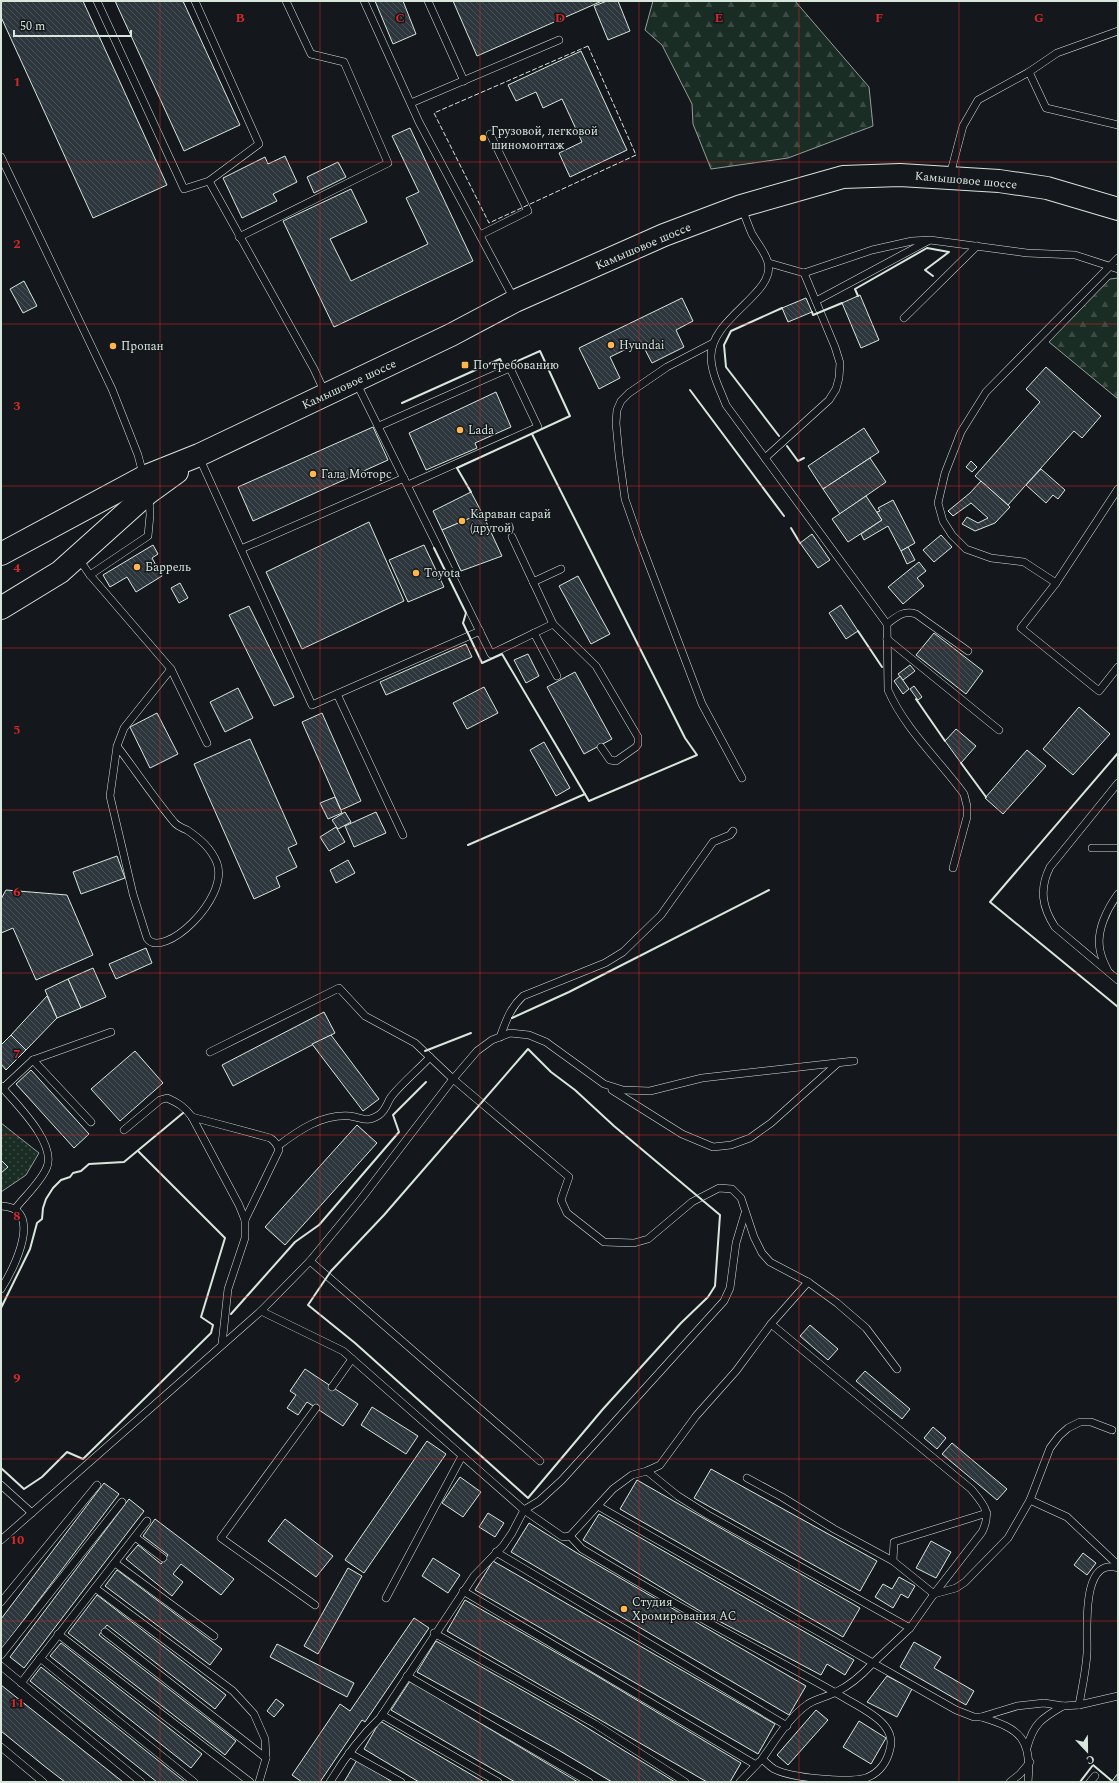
<svg xmlns="http://www.w3.org/2000/svg" width="1119" height="1783" font-family="Spectral,serif">
<style>
.forest{fill:url(#forest-firs);stroke:#939e99}
.park{fill:url(#park-dots);stroke:#939e99}
.building{fill:url(#building-back-hatch);stroke:#d8e6dc}
.lines{fill:none;stroke-linecap:round;stroke-linejoin:round}
.service-casing{stroke:#d8e6dc;stroke-width:8}
.primary-casing{stroke:#d8e6dc;stroke-width:24}
.service{stroke:#14181c;stroke-width:7}
.primary{stroke:#14181c;stroke-width:22}
.fence{stroke:#d8e6dc;stroke-width:1;stroke-dasharray:5 2;stroke-linecap:butt}
.wall{stroke:#d8e6dc;stroke-width:2}
.grid{fill:none;stroke:#d62828;stroke-width:1;stroke-opacity:0.55}
.poi-dot{fill:#ffb74d;stroke:#14181c;stroke-width:1.5}
.labels{text-anchor:middle;stroke-width:3;stroke-linejoin:round;paint-order:stroke}
.poi-label{font-size:12px;fill:#d8e6dc;stroke:#14181c;text-anchor:start}
.street-label{font-size:12px;fill:#d8e6dc;stroke:#14181c}
.grid-label{font-size:13px;text-anchor:middle;font-weight:bold;fill:#d62828;stroke:#14181c;stroke-width:3;stroke-linejoin:round;paint-order:stroke}
</style>
<defs>
<pattern id="forest-firs" width="22" height="20" patternUnits="userSpaceOnUse"><rect width="22" height="20" fill="#1a2d24"/><path d="M5 1l3.5 6h-7zM16 11l3.5 6h-7z" fill="#3b4b43"/></pattern>
<pattern id="park-dots" width="8" height="8" patternUnits="userSpaceOnUse"><rect width="8" height="8" fill="#1a2d24"/><path d="M2 2h.1M6 6h.1" fill="none" stroke="#3b4b43" stroke-width="1.8" stroke-linecap="round"/></pattern>
<pattern id="building-back-hatch" width="6" height="6" patternUnits="userSpaceOnUse"><rect width="6" height="6" fill="#2c363c"/><path d="M-1 5l2 2M0 0l6 6M5-1l2 2" fill="none" stroke="#4a5358"/></pattern>
</defs>
<rect width="100%" height="100%" fill="#14181c"/>
<g class="forest">
<polygon points="653,1 795,1 869,87 873,126 788,158 711,169 693,124 692,104 662,45 645,30"/>
<polygon points="1118,278 1118,399 1049,342 1110,279"/>
</g>
<polygon class="park" points="1,1123 39,1153 26,1175 1,1192"/>
<g class="building">
<polygon points="1,1 83,1 167,185 93,218 1,17"/>
<polygon points="115,1 183,1 240,125 184,151"/>
<polygon points="375,1 403,1 416,34 393,44"/>
<polygon points="453,1 602,1 477,56"/>
<polygon points="607,1 618,1 630,31 608,40 594,6"/>
<polygon points="581,51 627,150 570,177 559,153 582,142 562,99 543,108 536,92 516,101 508,85"/>
<polygon points="410,128 473,261 334,327 283,221 351,189 367,222 330,239 351,281 428,244 406,198 419,192 392,136"/>
<polygon points="285,156 297,182 273,194 277,201 242,218 223,178 265,157 268,164"/>
<polygon points="338,162 346,177 314,193 307,177"/>
<polygon points="24,281 37,306 23,313 10,289"/>
<polygon points="860,295 879,340 861,348 842,303"/>
<polygon points="682,298 693,321 676,330 684,347 652,363 641,342 610,357 620,378 599,389 579,348"/>
<polygon points="806,298 812,312 788,322 782,308"/>
<polygon points="1046,367 1101,416 1082,438 1074,431 1008,505 975,476 1040,402 1026,389"/>
<polygon points="496,392 511,427 475,443 477,448 426,470 409,433"/>
<polygon points="373,427 388,460 253,521 238,487"/>
<polygon points="864,428 879,452 823,489 808,466"/>
<polygon points="870,458 886,482 840,514 823,489"/>
<polygon points="971,461 977,467 972,472 966,467"/>
<polygon points="1041,469 1065,490 1058,499 1053,495 1046,503 1026,485"/>
<polygon points="981,481 1010,507 995,523 975,531 962,524 967,517 978,523 988,518 971,503 953,516 948,511 970,493"/>
<polygon points="471,492 482,513 442,530 433,511"/>
<polygon points="866,496 882,520 848,542 832,519"/>
<polygon points="893,500 915,543 901,551 888,526 864,540 861,534 882,520 877,512 880,511 878,508"/>
<polygon points="482,513 502,556 461,571 442,530"/>
<polygon points="369,522 404,601 302,649 266,572"/>
<polygon points="812,534 830,560 818,568 800,543"/>
<polygon points="941,535 952,547 934,562 923,550"/>
<polygon points="153,545 158,554 152,558 162,576 136,592 127,577 110,587 103,575"/>
<polygon points="424,545 444,587 408,602 389,560"/>
<polygon points="908,547 915,560 907,564 901,551"/>
<polygon points="919,562 926,571 917,578 924,586 903,604 888,587"/>
<polygon points="578,576 610,634 591,644 559,586"/>
<polygon points="180,583 188,598 179,603 171,588"/>
<polygon points="841,605 858,631 846,639 829,613"/>
<polygon points="249,606 294,697 274,706 229,615"/>
<polygon points="934,633 983,671 966,694 916,655"/>
<polygon points="466,644 472,657 386,695 380,682"/>
<polygon points="528,654 539,676 526,683 514,660"/>
<polygon points="910,665 915,671 903,680 898,674"/>
<polygon points="575,672 612,739 584,754 547,687"/>
<polygon points="900,676 909,689 903,694 894,681"/>
<polygon points="914,686 922,697 918,700 910,689"/>
<polygon points="484,687 498,713 467,729 453,703"/>
<polygon points="238,688 253,718 225,732 210,702"/>
<polygon points="1079,707 1110,734 1073,775 1043,749"/>
<polygon points="157,713 178,754 150,768 130,727"/>
<polygon points="322,713 361,801 341,810 302,722"/>
<polygon points="956,729 976,746 961,763 945,741"/>
<polygon points="250,739 297,844 288,848 297,867 276,877 280,887 254,899 194,764"/>
<polygon points="544,742 570,788 556,796 530,750"/>
<polygon points="1027,750 1046,766 1003,814 985,798"/>
<polygon points="335,797 342,813 328,819 320,803"/>
<polygon points="345,812 351,822 338,829 332,820"/>
<polygon points="376,812 386,833 354,847 345,826"/>
<polygon points="336,827 345,842 329,851 320,837"/>
<polygon points="117,856 125,878 81,894 73,872"/>
<polygon points="348,860 355,873 336,883 330,870"/>
<polygon points="6,890 67,895 93,955 36,980 13,928 1,933 1,899"/>
<polygon points="146,948 152,963 116,979 109,964"/>
<polygon points="93,968 106,997 81,1008 68,979"/>
<polygon points="68,979 81,1008 57,1018 45,990"/>
<polygon points="47,996 57,1018 26,1050 11,1035"/>
<polygon points="324,1012 335,1033 233,1086 222,1065"/>
<polygon points="11,1035 26,1050 6,1070 1,1064 1,1045"/>
<polygon points="331,1035 379,1099 363,1111 312,1044"/>
<polygon points="135,1051 163,1083 120,1121 91,1089"/>
<polygon points="31,1070 89,1134 74,1148 16,1084"/>
<polygon points="357,1125 377,1143 285,1245 265,1227"/>
<polygon points="1,1160 8,1167 1,1173"/>
<polygon points="810,1325 838,1349 828,1360 800,1336"/>
<polygon points="305,1369 358,1404 343,1426 307,1402 298,1415 287,1408 296,1395 290,1391"/>
<polygon points="865,1371 910,1409 902,1419 856,1381"/>
<polygon points="372,1407 418,1436 406,1454 361,1425"/>
<polygon points="933,1427 946,1438 937,1449 924,1438"/>
<polygon points="427,1441 446,1454 364,1573 345,1560"/>
<polygon points="952,1443 1007,1489 997,1500 942,1454"/>
<polygon points="711,1469 877,1561 860,1591 694,1498"/>
<polygon points="460,1477 481,1492 463,1517 442,1503"/>
<polygon points="637,1480 860,1608 843,1637 620,1509"/>
<polygon points="104,1483 119,1494 1,1650 1,1619"/>
<polygon points="129,1499 144,1511 24,1668 10,1657"/>
<polygon points="488,1513 504,1523 495,1537 479,1527"/>
<polygon points="599,1514 854,1660 845,1675 827,1664 821,1675 700,1611 583,1540"/>
<polygon points="155,1519 234,1579 221,1595 181,1564 173,1574 183,1582 172,1596 126,1559 138,1545 161,1564 168,1555 143,1536"/>
<polygon points="285,1519 333,1556 316,1577 268,1541"/>
<polygon points="529,1523 577,1553 806,1686 789,1715 511,1552"/>
<polygon points="931,1541 951,1552 936,1578 916,1568"/>
<polygon points="1083,1553 1096,1563 1087,1575 1074,1565"/>
<polygon points="433,1558 460,1575 448,1593 422,1576"/>
<polygon points="493,1561 775,1724 758,1754 475,1590"/>
<polygon points="348,1568 362,1576 318,1654 304,1646"/>
<polygon points="117,1570 222,1649 210,1665 105,1586"/>
<polygon points="899,1577 915,1586 908,1598 901,1594 893,1608 875,1597 883,1584 892,1589"/>
<polygon points="97,1595 226,1695 215,1709 107,1625 99,1635 236,1741 225,1755 68,1633"/>
<polygon points="465,1600 597,1676 741,1763 730,1782 707,1782 447,1631"/>
<polygon points="414,1618 429,1628 365,1722 362,1720 320,1782 302,1782 292,1775 340,1704 350,1711"/>
<polygon points="436,1641 573,1719 675,1782 612,1782 555,1748 417,1672"/>
<polygon points="914,1642 941,1657 934,1668 974,1691 966,1705 900,1667"/>
<polygon points="61,1643 202,1754 191,1768 50,1656"/>
<polygon points="277,1644 354,1683 347,1697 270,1657"/>
<polygon points="41,1667 185,1782 157,1782 30,1681"/>
<polygon points="887,1676 912,1689 897,1717 867,1702"/>
<polygon points="410,1681 578,1782 515,1782 391,1710"/>
<polygon points="1,1685 123,1782 65,1782 43,1765 1,1731"/>
<polygon points="276,1699 284,1705 274,1717 267,1711"/>
<polygon points="816,1710 828,1720 788,1765 777,1755"/>
<polygon points="380,1721 484,1782 419,1782 364,1749"/>
<polygon points="859,1721 886,1738 871,1764 843,1747"/>
<polygon points="357,1760 393,1782 344,1782"/>
<polygon points="1118,1773 1118,1782 1111,1782 1112,1781"/>
</g>
<g class="lines">
<defs>
<g id="service">
<polyline points="97,1 184,189 209,181 259,144 195,1"/>
<polyline points="364,1 419,122 514,299"/>
<polyline points="428,1 464,81"/>
<polyline points="1029,72 1046,108 1118,125"/>
<polyline points="411,103 559,40"/>
<polyline points="1,157 112,389 138,455 143,474"/>
<polyline points="950,175 963,126 978,100 1029,72 1057,53 1118,31"/>
<polyline points="209,181 314,369 325,393"/>
<path d="M742,208C745,216 748,225 752,234C757,243 766,253 768,263C776,293 711,318 711,356C711,373 720,389 726,405L887,624L888,690C905,729 939,760 964,794L967,806V817L953,868"/>
<polyline points="480,235 528,211 490,134"/>
<polyline points="239,237 388,163 344,62 311,54 286,1"/>
<polyline points="769,263 804,273 872,250 912,241 930,240 1027,253 1075,255 1118,269"/>
<polyline points="816,301 928,241"/>
<polyline points="904,318 977,246"/>
<polyline points="713,343 667,367 629,393 621,401 617,410 616,423 619,455 625,499 638,536 702,704 742,778"/>
<polyline points="356,382 491,654 553,624"/>
<polyline points="379,426 510,368 538,427 408,485"/>
<polyline points="199,457 312,705 480,631"/>
<polyline points="765,458 829,400 836,389 839,378 840,363 835,347 804,273"/>
<polyline points="1118,489 1056,583 1021,628 1099,691 1118,667"/>
<polyline points="512,537 553,624 596,666 638,737 638,744 636,747 616,761 610,760 601,747"/>
<polyline points="241,549 404,478"/>
<polyline points="78,558 90,575 171,669 207,743"/>
<polyline points="90,575 148,536 150,515 149,498"/>
<polyline points="533,582 561,569"/>
<polyline points="1056,583 1024,562 991,558 966,549 952,535 943,521 938,503 945,473 961,432 986,392 1118,258"/>
<path d="M887,624C897,616 904,610 916,614L968,651"/>
<polyline points="534,633 557,676"/>
<polyline points="887,639 999,730"/>
<polyline points="337,694 403,835"/>
<path d="M117,746C136,771 154,798 174,822C177,826 182,828 187,830C200,839 211,848 217,863C230,899 162,961 147,938L133,894L110,796L117,746L124,728L171,669"/>
<path d="M1118,783L1050,867C1039,889 1042,907 1055,927L1118,980"/>
<polyline points="1092,848 1118,848"/>
<path d="M1108,971C1105,965 1101,957 1100,950C1096,931 1107,909 1118,894"/>
<path d="M500,1037C506,1021 510,1008 523,996L605,963L623,952L661,915L713,842L730,835L733,831"/>
<polyline points="210,1052 339,988 365,1016 415,1043 453,1079 569,1177 561,1200 567,1213 604,1242 634,1243 648,1239 692,1202 719,1188 732,1189 741,1198 754,1237 762,1253 770,1262 808,1282 837,1303 866,1328 897,1369"/>
<polyline points="33,1060 111,1032"/>
<path d="M1,1086C16,1104 56,1142 47,1167C41,1182 25,1196 15,1209"/>
<polyline points="3,1088 33,1060 91,1122"/>
<polyline points="612,1090 682,1134 713,1147 731,1145 750,1138 771,1123 838,1063"/>
<path d="M192,1117L270,1138C275,1141 277,1144 279,1150L245,1220"/>
<path d="M124,1130L160,1100L167,1098C178,1103 185,1107 192,1117L239,1205L245,1220V1238L228,1289L222,1344"/>
<path d="M278,1146C299,1130 322,1114 350,1116C363,1118 366,1123 379,1115C386,1110 387,1103 391,1097C402,1083 418,1070 430,1057"/>
<path d="M1,1206C45,1207 14,1269 1,1289"/>
<polyline points="310,1261 540,1461"/>
<path d="M808,1282L771,1324L971,1489C984,1505 992,1512 982,1532L934,1594L893,1561L894,1542L987,1513"/>
<polyline points="261,1311 310,1261 361,1199 453,1079 477,1051 492,1040 510,1033 529,1035 546,1042 604,1084 623,1090 650,1091 702,1078 854,1061"/>
<polyline points="332,1387 352,1359"/>
<polyline points="647,1471 678,1496 708,1515 910,1628"/>
<polyline points="747,1478 782,1497 834,1529 893,1561"/>
<polyline points="1,1485 32,1513"/>
<polyline points="1030,1500 1067,1517 1118,1565"/>
<path d="M570,1536L582,1549C642,1585 703,1620 764,1653C792,1669 821,1684 848,1700C857,1705 866,1710 874,1716C885,1724 894,1735 890,1749C887,1762 879,1773 866,1778C847,1783 791,1778 774,1769C769,1766 766,1762 762,1759C775,1741 789,1717 808,1704C818,1698 827,1697 836,1692C851,1685 862,1675 873,1663L598,1506"/>
<polyline points="135,1537 163,1558"/>
<polyline points="1,1540 261,1311 343,1351 524,1510 563,1537 570,1536 613,1489 632,1475 647,1471 660,1465 696,1416 736,1371 771,1324"/>
<polyline points="496,1552 787,1726"/>
<polyline points="115,1563 214,1636"/>
<polyline points="95,1588 233,1691 254,1714 265,1739 266,1758 259,1782"/>
<polyline points="463,1591 756,1765"/>
<polyline points="386,1598 462,1456"/>
<polyline points="1,1602 97,1485"/>
<polyline points="315,1605 221,1538 316,1408"/>
<polyline points="105,1632 266,1758"/>
<polyline points="434,1633 595,1724 685,1782"/>
<polyline points="58,1634 250,1782"/>
<polyline points="1,1655 122,1502"/>
<polyline points="40,1658 194,1782"/>
<polyline points="1,1666 141,1782"/>
<polyline points="407,1676 589,1782"/>
<polyline points="21,1683 147,1521"/>
<path d="M1079,1705C1082,1688 1086,1671 1087,1653C1088,1633 1080,1556 1118,1568"/>
<polyline points="382,1715 498,1782"/>
<polyline points="981,1717 974,1717 956,1710 873,1663 910,1628 934,1594 956,1588 965,1582 1008,1538 1030,1500 1050,1448 1059,1436 1068,1428 1080,1422 1091,1422 1112,1430"/>
<polyline points="1,1747 43,1782"/>
<path d="M1027,1748C1033,1724 1042,1718 1063,1706"/>
<polyline points="349,1753 401,1782"/>
<path d="M330,1782C344,1759 360,1737 380,1718L474,1576L503,1546L512,1533L524,1510L539,1501L562,1480L724,1301L730,1288L736,1243L745,1213"/>
<polyline points="740,1782 759,1762"/>
<polyline points="1010,1782 1020,1774 1030,1762"/>
<path d="M1028,1782C1032,1739 1021,1729 981,1717L1017,1706L1044,1703L1063,1706L1079,1705L1118,1696"/>
<polyline points="1090,1782 1095,1776"/>
</g>
<g id="primary">
<polyline points="1,554 144,477 199,455 260,426 451,335 515,301 664,235 741,206 843,177 900,175 999,181 1047,188 1118,209"/>
<polyline points="1,608 60,572 148,493 177,472"/>
</g>
</defs>
<use href="#service" class="service-casing"/>
<use href="#primary" class="primary-casing"/>
<use href="#service" class="service"/>
<use href="#primary" class="primary"/>
<polygon class="fence" points="588,46 636,155 489,223 434,113"/>
<g class="wall">
<polyline points="858,296 855,289 927,248 949,252 925,270 933,276"/>
<polyline points="812,312 813,315 842,303"/>
<polyline points="690,390 784,516"/>
<polyline points="402,403 500,359 504,367 540,351 570,416 457,468 471,492"/>
<polyline points="779,436 726,367 724,345 731,331 782,308"/>
<polyline points="787,446 798,461 804,458"/>
<polyline points="791,528 800,543"/>
<polyline points="434,548 466,613 463,623 482,663 502,654 589,801 697,755 685,738 532,434"/>
<polyline points="858,631 882,667"/>
<polyline points="916,699 945,741"/>
<polyline points="1118,753 990,902 1118,1007"/>
<polyline points="961,763 986,797"/>
<polyline points="468,845 585,794"/>
<polyline points="512,1018 569,992 769,890"/>
<polygon points="528,1049 551,1072 575,1090 614,1126 720,1215 715,1286 708,1297 681,1323 603,1409 528,1498 355,1343 308,1305 331,1271 384,1215"/>
<polyline points="425,1051 471,1033"/>
<polyline points="1,1308 30,1249 37,1223 42,1219 43,1208 46,1199 53,1188 61,1180 70,1177 73,1173 81,1171 89,1164 124,1162 183,1113"/>
<polyline points="231,1314 295,1242 319,1225 399,1132 393,1115 426,1082"/>
<polyline points="1,1468 24,1489 42,1477 67,1452 83,1459 211,1333 213,1325 201,1317 225,1238 138,1151"/>
<polyline points="1080,1782 1093,1765 1112,1781"/>
</g>
</g>
<path class="grid" d="M160,1V1782M320,1V1782M480,1V1782M639,1V1782M799,1V1782M959,1V1782M1,162H1118M1,324H1118M1,486H1118M1,648H1118M1,810H1118M1,973H1118M1,1135H1118M1,1297H1118M1,1459H1118M1,1621H1118"/>
<g class="poi-dot">
<circle cx="483" cy="138" r="4"/>
<circle cx="611" cy="345" r="4"/>
<circle cx="113" cy="346" r="4"/>
<rect x="461" y="361" width="8" height="8" rx="2"/>
<circle cx="460" cy="430" r="4"/>
<circle cx="313" cy="474" r="4"/>
<circle cx="462" cy="521" r="4"/>
<circle cx="137" cy="567" r="4"/>
<circle cx="416" cy="573" r="4"/>
<circle cx="624" cy="1609" r="4"/>
</g>
<g class="labels">
<g class="poi-label">
<text x="491" y="135">Грузовой, легковой<tspan x="491" dy="14">шиномонтаж</tspan></text>
<text x="619" y="349">Hyundai</text>
<text x="121" y="350">Пропан</text>
<text x="473" y="369">По требованию</text>
<text x="468" y="434">Lada</text>
<text x="321" y="478">Гала Моторс</text>
<text x="470" y="518">Караван сарай<tspan x="470" dy="14">(другой)</tspan></text>
<text x="145" y="571">Баррель</text>
<text x="424" y="577">Toyota</text>
<text x="632" y="1606">Студия<tspan x="632" dy="14">Хромирования АС</tspan></text>
</g>
<g class="street-label">
<text transform="translate(966 180) rotate(5)" y="4">Камышовое шоссе</text>
<text transform="translate(643 246) rotate(-23)" y="4">Камышовое шоссе</text>
<text transform="translate(349 384) rotate(-25)" y="4">Камышовое шоссе</text>
</g>
</g>
<g class="grid-label">
<text x="240" y="22">B</text>
<text x="400" y="22">C</text>
<text x="560" y="22">D</text>
<text x="719" y="22">E</text>
<text x="879" y="22">F</text>
<text x="1039" y="22">G</text>
<text x="17" y="86">1</text>
<text x="17" y="248">2</text>
<text x="17" y="410">3</text>
<text x="17" y="572">4</text>
<text x="17" y="734">5</text>
<text x="17" y="896">6</text>
<text x="17" y="1058">7</text>
<text x="17" y="1220">8</text>
<text x="17" y="1382">9</text>
<text x="17" y="1544">10</text>
<text x="17" y="1707">11</text>
</g>
<rect width="1119" height="1783" fill="none" stroke="#d8e6dc" stroke-width="4"/>
<g transform="translate(1087 1751) rotate(158)" stroke="#14181c" stroke-width="3" paint-order="stroke">
<path d="M0-3L7 15L0 10L-7 15Z" fill="#d8e6dc"/>
<text y="-6" font-size="11" font-weight="bold" text-anchor="middle" fill="#d8e6dc">С</text>
</g>
<path d="M14 30v6h117v-6" fill="none" stroke="#d8e6dc" stroke-width="2"/>
<text x="20" y="30" font-size="12" fill="#d8e6dc" stroke="#14181c" stroke-width="3" paint-order="stroke">50 m</text>
</svg>
